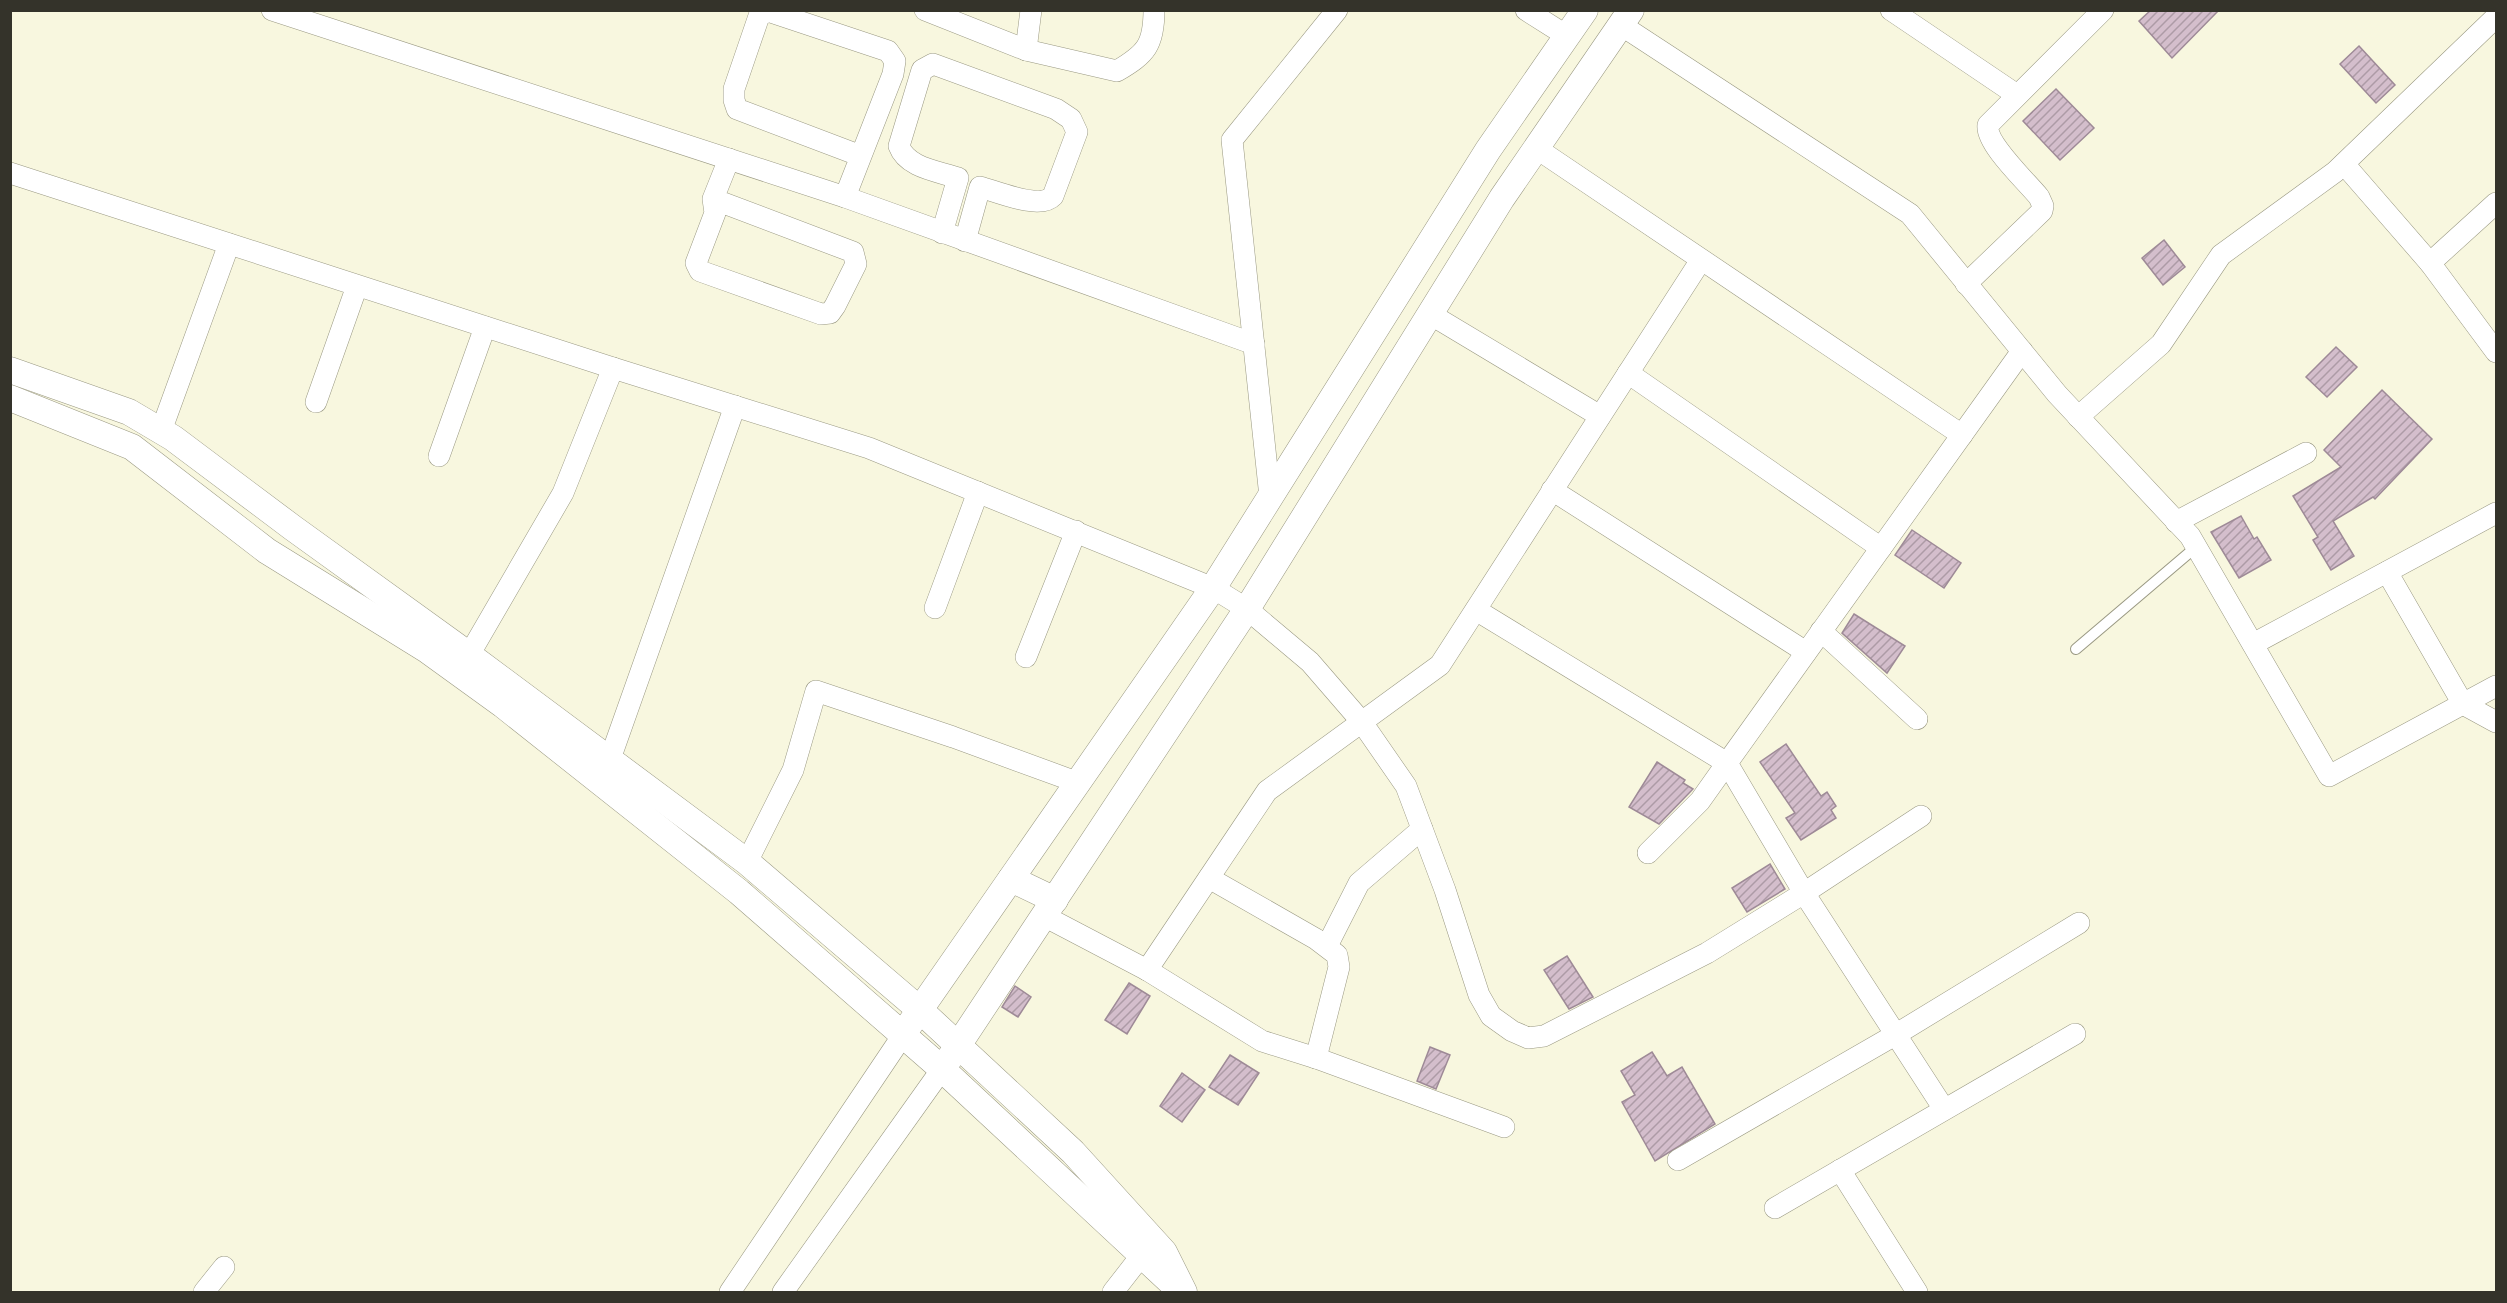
<svg xmlns="http://www.w3.org/2000/svg" width="2507" height="1303" font-family="'PT Sans',sans-serif">
<style>
.building{fill:url(#building-hatch);stroke:#9e8a97;stroke-width:1.5}
.lines{fill:none;stroke-linecap:round;stroke-linejoin:round}
.service-casing{stroke:#9a9983;stroke-width:12}
.minor-casing{stroke:#9a9983;stroke-width:22}
.tertiary-casing{stroke:#9a9983;stroke-width:27}
.service{stroke:#fff;stroke-width:10}
.minor{stroke:#fff;stroke-width:21}
.tertiary{stroke:#fff;stroke-width:26}
</style>
<defs>
<pattern id="building-hatch" width="6" height="6" patternUnits="userSpaceOnUse" patternTransform="scale(1.5)"><rect width="6" height="6" fill="#d4becc"/><path d="M-1 1l2-2M0 6l6-6M5 7l2-2" fill="none" stroke="#ad9ba6"/></pattern>
</defs>
<rect width="100%" height="100%" fill="#f8f7df"/>
<g class="building">
<polygon points="2151,10 2219,10 2172,58 2139,21"/>
<polygon points="2359,46 2395,85 2376,103 2340,64"/>
<polygon points="2056,89 2094,128 2060,160 2023,121"/>
<polygon points="2164,240 2185,267 2163,285 2142,258"/>
<polygon points="2336,347 2357,367 2327,397 2306,377"/>
<polygon points="2382,390 2432,439 2375,499 2373,497 2333,521 2354,556 2331,570 2313,540 2318,537 2293,496 2341,467 2324,450"/>
<polygon points="2241,516 2254,539 2257,537 2271,560 2239,578 2211,532"/>
<polygon points="1912,530 1961,563 1944,588 1895,555"/>
<polygon points="1854,614 1905,646 1887,673 1842,633"/>
<polygon points="1786,744 1821,796 1827,792 1836,806 1831,810 1836,818 1801,840 1786,818 1795,813 1760,762"/>
<polygon points="1657,762 1685,780 1683,783 1693,789 1659,824 1629,807"/>
<polygon points="1770,864 1785,889 1747,912 1732,888"/>
<polygon points="1567,956 1593,997 1569,1009 1544,970"/>
<polygon points="1129,983 1150,996 1127,1034 1105,1020"/>
<polygon points="1015,986 1031,997 1018,1017 1002,1007"/>
<polygon points="1430,1047 1450,1055 1436,1089 1417,1081"/>
<polygon points="1652,1052 1667,1076 1682,1067 1715,1124 1655,1161 1622,1102 1635,1095 1621,1071"/>
<polygon points="1230,1055 1259,1073 1238,1105 1209,1087"/>
<polygon points="1182,1073 1205,1090 1182,1122 1160,1106"/>
</g>
<g class="lines">
<defs>
<polyline id="service" points="2076,649 2196,547"/>
<g id="minor">
<polyline points="272,10 845,197 1254,344"/>
<path d="M925,10L1026,50L1117,71C1146,54 1154,45 1154,10"/>
<polyline points="1526,10 1567,36"/>
<polyline points="1891,10 2017,95"/>
<polyline points="1621,25 1910,214 2057,394 2190,536 2329,776 2496,686"/>
<polyline points="1026,50 1031,10"/>
<polyline points="1536,148 1962,435"/>
<polyline points="2344,164 2430,263 2496,352"/>
<polyline points="10,173 613,368 869,448 1213,588 1247,609 1310,662 1361,721 1406,786 1445,890 1479,995 1491,1016 1512,1031 1528,1038 1544,1036 1707,953 1804,893 1921,816"/>
<polyline points="845,197 893,74 895,61 888,51 768,11 759,16 734,89 734,100 737,109 861,156"/>
<polyline points="713,199 853,252 856,264 835,306 830,313 821,314 700,271 696,263 715,213 713,199 729,159"/>
<path d="M942,233L958,178C938,171 907,168 899,146L922,70L933,64L1056,109L1071,119L1077,132L1053,196C1040,210 998,192 980,187L965,241"/>
<polyline points="2430,263 2496,203"/>
<path d="M1966,284L2042,211L2043,206L2039,197C2027,182 1985,143 1988,125L2103,10"/>
<polyline points="1430,314 1600,416"/>
<polyline points="1628,373 1881,548"/>
<polyline points="316,402 357,286"/>
<polyline points="2078,417 2161,344 2221,255 2335,172 2496,17"/>
<polyline points="161,431 229,244"/>
<polyline points="439,456 485,327"/>
<polyline points="1552,490 1806,652"/>
<polyline points="1270,497 1232,140 1337,10"/>
<polyline points="2176,522 2306,453"/>
<polyline points="2387,572 2463,704 2496,722"/>
<polyline points="935,608 978,492"/>
<polyline points="1476,610 1727,763 1700,801 1648,853"/>
<polyline points="1821,631 1917,719"/>
<polyline points="2253,644 2496,513"/>
<polyline points="469,655 563,493 613,368"/>
<polyline points="1026,657 1076,531"/>
<polyline points="610,759 735,406"/>
<polyline points="747,862 793,770 816,691 953,737 1079,783"/>
<polyline points="1209,878 1316,939 1337,955 1339,967 1316,1058"/>
<polyline points="1044,916 1147,970 1262,1041 1316,1058 1504,1127"/>
<polyline points="1327,946 1359,883 1422,829"/>
<polyline points="1147,970 1267,791 1440,665 1701,260"/>
<polyline points="1944,1109 1804,893 1727,763 2022,351"/>
<polyline points="1678,1160 1895,1035 2079,923"/>
<polyline points="1840,1170 1917,1292"/>
<polyline points="1775,1208 2075,1034"/>
<polyline points="204,1292 224,1267"/>
<polyline points="730,1292 903,1035"/>
<polyline points="783,1292 942,1069"/>
<polyline points="1113,1292 1141,1256"/>
</g>
<g id="tertiary">
<polyline points="10,370 129,412 173,438 293,528 469,655 747,862 920,1010 1073,1152 1164,1252 1184,1292"/>
<polyline points="10,398 132,447 267,551 427,650 503,705 739,892 942,1069 1175,1286"/>
<polyline points="1011,879 1055,900"/>
<polyline points="910,1024 1213,588 1488,150 1585,10"/>
<polyline points="949,1059 1247,609 1502,198 1631,10"/>
</g>
</defs>
<use href="#service" class="service-casing"/>
<use href="#minor" class="minor-casing"/>
<use href="#tertiary" class="tertiary-casing"/>
<use href="#service" class="service"/>
<use href="#minor" class="minor"/>
<use href="#tertiary" class="tertiary"/>
</g>
<rect width="2507" height="1303" fill="none" stroke="#34332a" stroke-width="24"/>
</svg>
